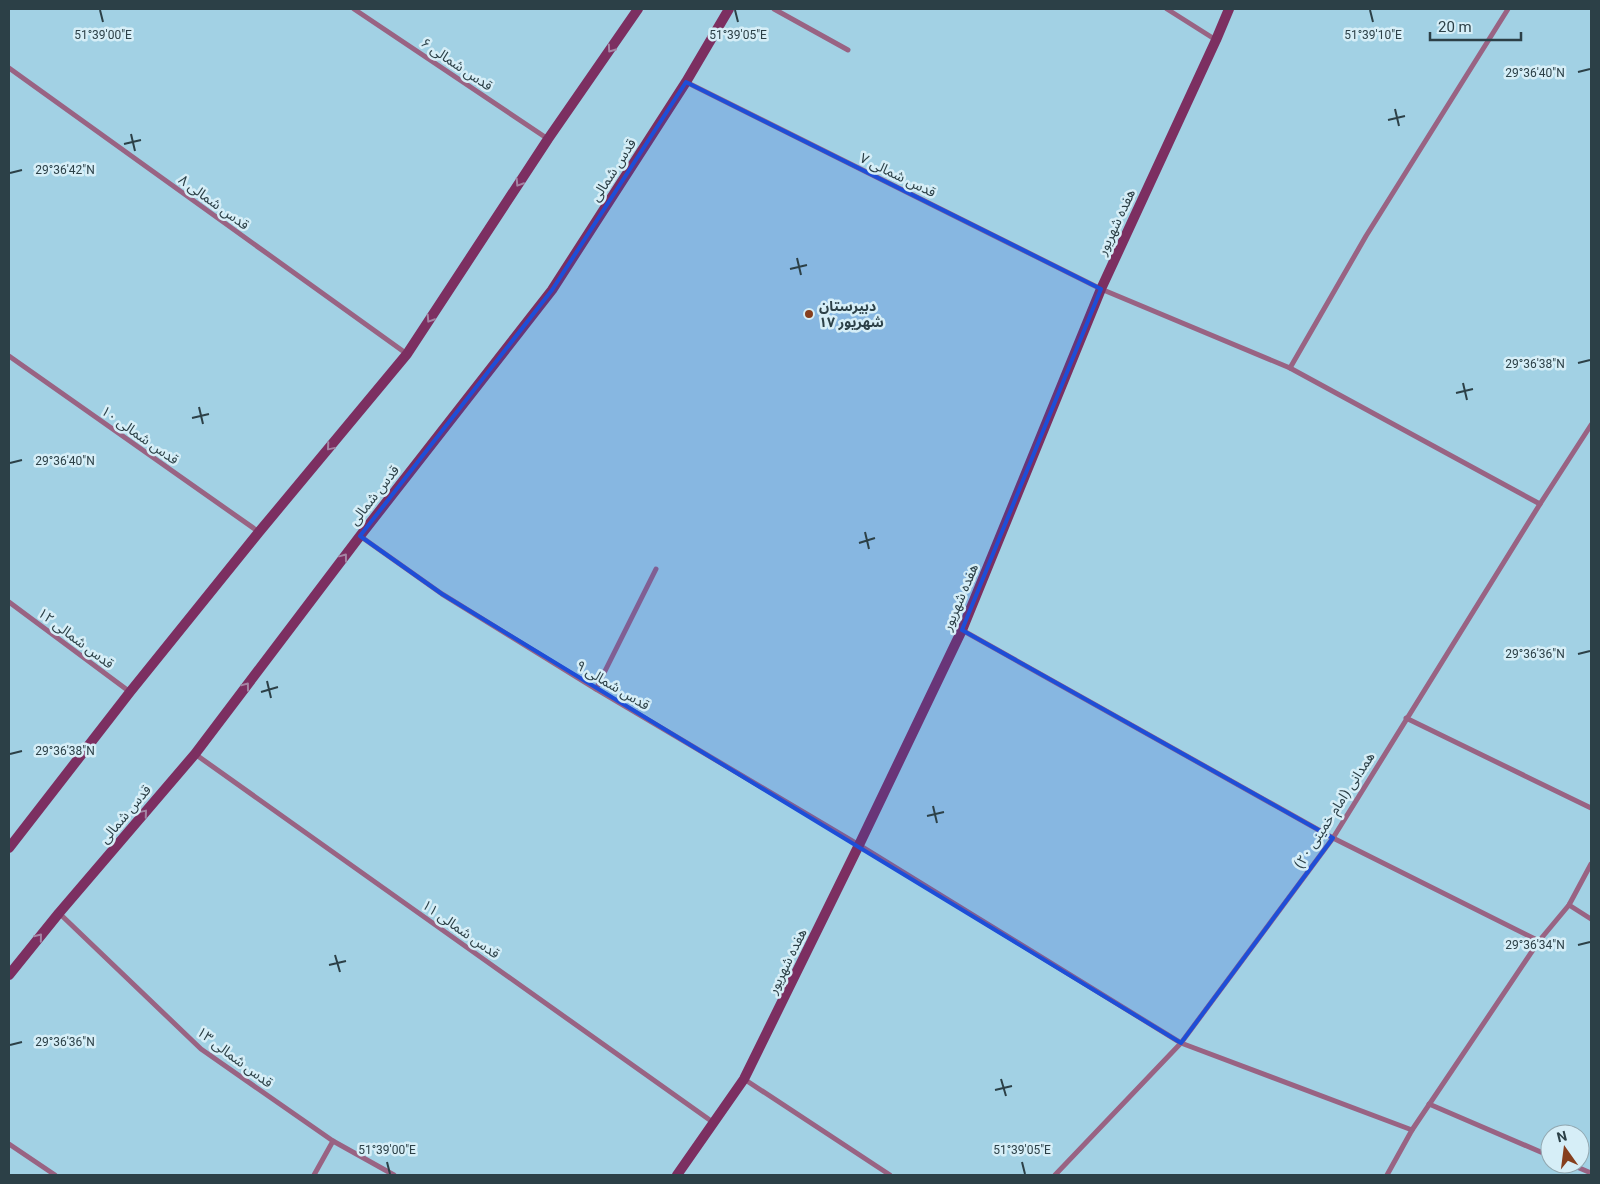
<svg xmlns="http://www.w3.org/2000/svg" width="1600" height="1184" font-family="Roboto,'Noto Sans Arabic',sans-serif">
<style>
.lines{fill:none;stroke-linecap:round;stroke-linejoin:round}
.street{stroke:#996383;stroke-width:5}
.secondary{stroke:#7c2f61;stroke-width:10}
.oneway{stroke:#a485a4}
.marked{fill:#1d4ed8;fill-opacity:0.2;stroke:#1d4ed8;stroke-width:4;stroke-linejoin:round}
.ticks{fill:none;stroke:#2c4047;stroke-width:2}
.poi-dot{fill:#863f1e;stroke:#d6eef7;stroke-width:2}
.labels{text-anchor:middle;stroke-width:5;stroke-linejoin:round;paint-order:stroke}
.street-label{font-size:14px;fill:#2c4047;stroke:#d6eef7}
.poi-label{font-size:14px;font-weight:bold;fill:#2c4047;stroke:#d6eef7;text-anchor:start}
.ticks-label{font-size:12px;text-anchor:middle;fill:#2c4047;stroke:#d6eef7;stroke-width:5;stroke-linejoin:round;paint-order:stroke}
</style>
<rect width="100%" height="100%" fill="#a2d1e4"/>
<g class="lines">
<g class="street">
<polyline points="354,9 548,139"/>
<polyline points="774,9 848,50"/>
<polyline points="1167,9 1216,40"/>
<polyline points="9,68 407,354"/>
<polyline points="686,82 1101,289 1290,368 1540,504"/>
<polyline points="9,356 259,532"/>
<polyline points="1290,368 1366,236 1508,9"/>
<polyline points="360,536 442,594 596,689 859,845 1181,1043 1412,1130"/>
<polyline points="9,602 130,692"/>
<polyline points="962,630 1333,838 1539,941"/>
<polyline points="596,689 656,569"/>
<polyline points="1406,718 1591,808"/>
<polyline points="195,754 714,1123"/>
<polyline points="1569,905 1591,919"/>
<polyline points="59,913 201,1049 333,1141 394,1175"/>
<polyline points="744,1079 890,1175"/>
<polyline points="1429,1104 1550,1156"/>
<polyline points="9,1144 55,1175"/>
<polyline points="1570,1164 1591,1173"/>
<polyline points="314,1175 333,1141"/>
<polyline points="1055,1175 1181,1043 1333,838 1540,504 1591,425"/>
<polyline points="1387,1175 1412,1130 1539,941 1569,905 1591,864"/>
</g>
<g class="secondary">
<polyline points="9,848 130,692 259,532 407,354 548,139 638,9"/>
<polyline points="9,975 59,913 195,754 360,536 552,290 686,82 729,9"/>
<polyline points="677,1175 744,1079 859,845 962,630 1101,289 1216,40 1229,9"/>
</g>
</g>
<defs><path id="oneway-chevron" d="M-2-3.5L2.5 0L-2 3.5" fill="none" stroke-width="1.6" stroke-linecap="round" stroke-linejoin="round" transform="scale(1.25)"/></defs>
<g class="oneway">
<use href="#oneway-chevron" transform="translate(611 49) rotate(125)"/>
<use href="#oneway-chevron" transform="translate(519 183) rotate(123)"/>
<use href="#oneway-chevron" transform="translate(430 319) rotate(123)"/>
<use href="#oneway-chevron" transform="translate(330 447) rotate(130)"/>
<use href="#oneway-chevron" transform="translate(344 557) rotate(-53)"/>
<use href="#oneway-chevron" transform="translate(246 686) rotate(-53)"/>
<use href="#oneway-chevron" transform="translate(144 813) rotate(-50)"/>
<use href="#oneway-chevron" transform="translate(39 937) rotate(-51)"/>
</g>
<path class="marked" d="M686,82L1101,289L962,630L1333,838L1181,1043L442,594L360,536L552,290Z"/>
<path class="ticks" d="M100,10L103,22M735,10L738,22M1370,10L1373,22M1578,72L1590,69M1395,109L1399,126M1388,120L1405,116M131,134L135,151M124,144L141,140M10,173L22,170M797,258L801,275M790,269L807,265M1578,363L1590,360M1463,383L1467,400M1456,393L1473,389M199,407L203,424M192,418L209,414M10,463L22,460M865,532L869,549M859,543L875,538M1578,654L1590,651M267,681L271,698M261,692L278,687M10,754L22,751M933,806L937,823M927,816L944,812M1578,945L1590,942M335,955L340,972M329,965L346,961M10,1045L22,1042M1001,1079L1006,1096M995,1090L1012,1086M387,1162L390,1174M1022,1162L1025,1174"/>
<circle class="poi-dot" cx="809" cy="314" r="5"/>
<g class="labels">
<g class="street-label">
<text transform="translate(457 64) rotate(34)" y="5">قدس شمالی ۶</text>
<text transform="translate(613 170) rotate(-57)" y="5">قدس شمالی</text>
<text transform="translate(898 175) rotate(26)" y="5">۷ قدس شمالی</text>
<text transform="translate(214 202) rotate(36)" y="5">قدس شمالی ۸</text>
<text transform="translate(1116 222) rotate(-65)" y="5">هفده شهریور</text>
<text transform="translate(140 435) rotate(35)" y="5">قدس شمالی ۱۰</text>
<text transform="translate(374 495) rotate(-52)" y="5">قدس شمالی</text>
<text transform="translate(960 597) rotate(-67)" y="5">هفده شهریور</text>
<text transform="translate(76 638) rotate(37)" y="5">قدس شمالی ۱۲</text>
<text transform="translate(613 685) rotate(31)" y="5">قدس شمالی ۹</text>
<text transform="translate(1334 810) rotate(-57)" y="5">همدانی (امام خمینی ۲۰)</text>
<text transform="translate(125 814) rotate(-50)" y="5">قدس شمالی</text>
<text transform="translate(461 929) rotate(35)" y="5">قدس شمالی ۱۱</text>
<text transform="translate(787 961) rotate(-64)" y="5">هفده شهریور</text>
<text transform="translate(235 1057) rotate(37)" y="5">قدس شمالی ۱۳</text>
</g>
<g class="poi-label">
<text x="819" y="311">دبیرستان<tspan x="819" dy="16">۱۷ شهریور</tspan></text>
</g>
</g>
<g class="ticks-label">
<text x="103" y="39">51°39'00"E</text>
<text x="738" y="39">51°39'05"E</text>
<text x="1373" y="39">51°39'10"E</text>
<text x="1535" y="77">29°36'40"N</text>
<text x="65" y="174">29°36'42"N</text>
<text x="1535" y="368">29°36'38"N</text>
<text x="65" y="465">29°36'40"N</text>
<text x="1535" y="658">29°36'36"N</text>
<text x="65" y="755">29°36'38"N</text>
<text x="1535" y="949">29°36'34"N</text>
<text x="65" y="1046">29°36'36"N</text>
<text x="387" y="1154">51°39'00"E</text>
<text x="1022" y="1154">51°39'05"E</text>
</g>
<rect width="1600" height="1184" fill="none" stroke="#2c4047" stroke-width="20"/>
<g transform="translate(1565 1149) rotate(346)"><circle r="24" fill="#d6eef7" stroke="#92a8b1"/>
<path d="M0-4L9 19L0 12L-9 19Z" fill="#863f1e"/>
<text y="-8" font-size="14" font-weight="bold" text-anchor="middle" fill="#2c4047">N</text>
</g>
<path d="M1430 32v8h91v-8" fill="none" stroke="#2c4047" stroke-width="2.5"/>
<text x="1438" y="32" font-size="15" fill="#2c4047" stroke="#d6eef7" stroke-width="4" paint-order="stroke">20 m</text>
</svg>
